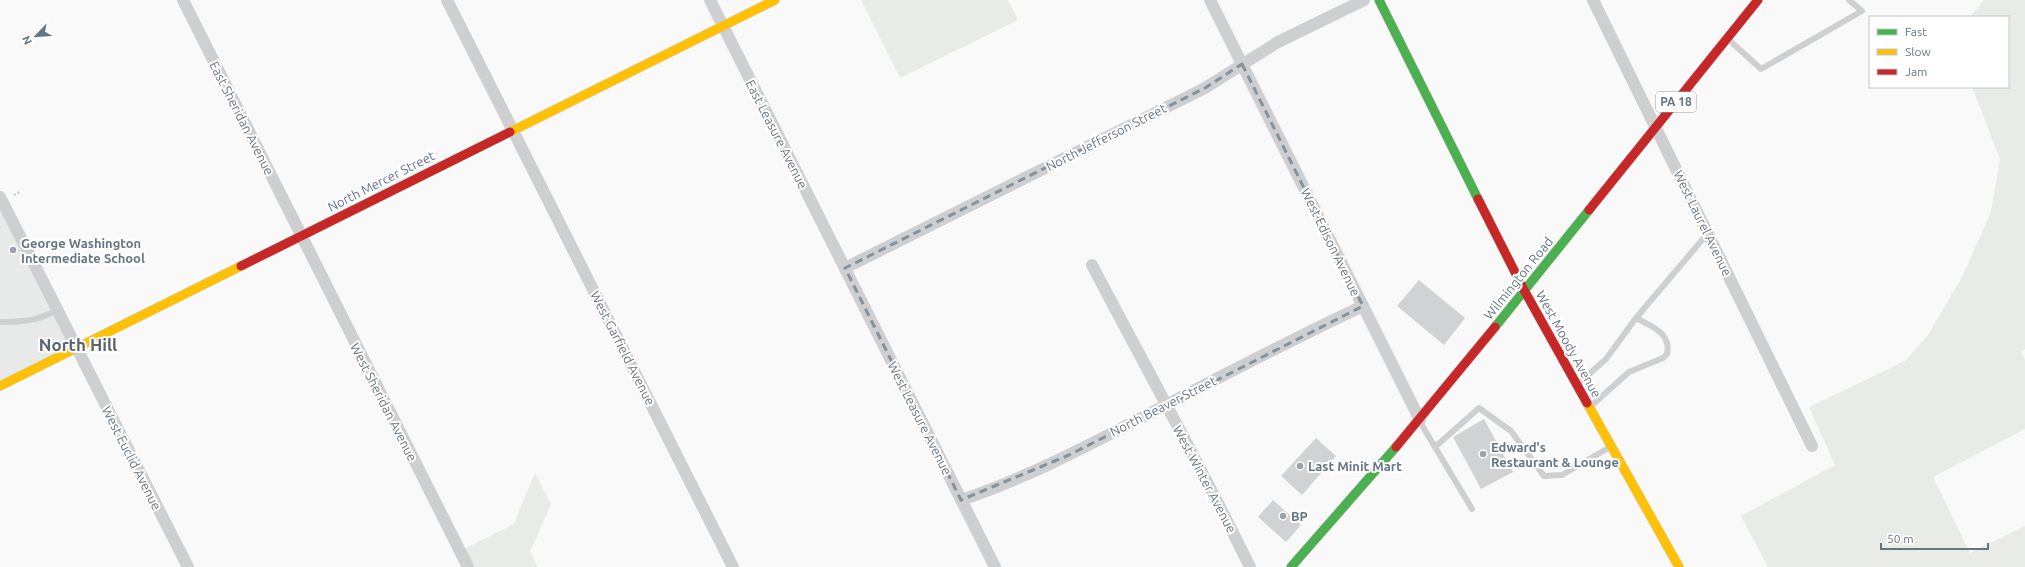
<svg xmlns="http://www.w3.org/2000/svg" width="2025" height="567" font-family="Ubuntu,sans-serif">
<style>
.built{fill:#e8e9e9}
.green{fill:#e8ebe6}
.building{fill:#d0d2d3}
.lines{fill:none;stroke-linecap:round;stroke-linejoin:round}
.fast-casing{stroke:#d5d6d7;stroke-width:10}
.slow-casing{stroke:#d5d6d7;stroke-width:10}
.jam-casing{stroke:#d5d6d7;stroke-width:10}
.path{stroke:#cbcccd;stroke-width:2.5;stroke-dasharray:2 2;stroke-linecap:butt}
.lane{stroke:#cecfd0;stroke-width:6}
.street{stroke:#cecfd0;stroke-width:12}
.fast{stroke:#4caf50;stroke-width:9}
.slow{stroke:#ffc107;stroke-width:9}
.jam{stroke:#c62828;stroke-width:9}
.marked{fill:none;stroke:#84929c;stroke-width:3;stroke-dasharray:8 5;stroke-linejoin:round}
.poi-dot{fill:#99a4ac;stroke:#fff;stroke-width:1.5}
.labels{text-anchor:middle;stroke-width:4;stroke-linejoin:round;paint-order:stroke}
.shield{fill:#fff;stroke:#939fa8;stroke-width:1}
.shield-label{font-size:12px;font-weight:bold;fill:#657683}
.street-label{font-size:13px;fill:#657683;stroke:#fff}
.poi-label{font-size:13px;font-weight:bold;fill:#657683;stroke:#fff;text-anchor:start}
.district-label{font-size:17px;font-weight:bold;fill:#57646e;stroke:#fff}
</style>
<rect width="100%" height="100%" fill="#f9f9f9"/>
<polygon class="built" points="0,197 76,348 0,386"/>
<g class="green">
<polygon points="861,0 1008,0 1018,20 900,78"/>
<polygon points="1984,0 2025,0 2025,349 2021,352 2025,360 2025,429 1933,477 1970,553 2025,526 2025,567 1768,567 1741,516 1835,465 1809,407 1905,361 1928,335 1963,275 1991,212 2000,159 1972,87 2008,87 2008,17 1970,17"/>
<polygon points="535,473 551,504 530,552 538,567 468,567 460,551 514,524"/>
</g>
<g class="building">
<polygon points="1419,280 1465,318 1444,345 1397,306"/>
<polygon points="1484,419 1513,472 1481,489 1453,437"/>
<polygon points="1316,438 1336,456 1302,495 1281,476"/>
<polygon points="1273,500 1301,525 1286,542 1258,517"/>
</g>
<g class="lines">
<defs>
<g id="fast">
<polyline points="1379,0 1478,199"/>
<polyline points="1495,327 1589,210"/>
<polyline points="1291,567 1396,447"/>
</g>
<g id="slow">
<polyline points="510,132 775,0"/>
<polyline points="0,386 241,266"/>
<polyline points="1587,403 1679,567"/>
</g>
<g id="jam">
<polyline points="1478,199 1524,290 1587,403"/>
<polyline points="1589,210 1758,0"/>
<polyline points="241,266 510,132"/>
<polyline points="1396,447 1495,327"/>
</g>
</defs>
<use href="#fast" class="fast-casing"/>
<use href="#slow" class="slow-casing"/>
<use href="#jam" class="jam-casing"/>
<polyline class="path" points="14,195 20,192"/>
<g class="lane">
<polyline points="1729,40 1761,69 1862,11 1849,0"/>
<path d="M0,322C23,322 37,321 57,310"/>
<polyline points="1578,384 1606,359 1636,318 1708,233"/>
<path d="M1591,406L1629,372L1663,358L1667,354C1672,333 1651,326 1636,318"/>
<polyline points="1420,422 1472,509"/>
<polyline points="1435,447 1479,408 1511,431 1544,476 1562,475 1610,447"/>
</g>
<g class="street">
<polyline points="183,0 468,567"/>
<polyline points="447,0 733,567"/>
<polyline points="710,0 995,567"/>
<polyline points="1210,0 1420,420"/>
<polyline points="1593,0 1812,446"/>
<polyline points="0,197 188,567"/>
<path d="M1092,265C1145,366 1200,465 1250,567"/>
<polyline points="845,268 1205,88 1278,42 1364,0"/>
<path d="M961,500C1027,478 1087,446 1149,414C1220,377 1290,340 1363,306"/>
</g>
<use href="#fast" class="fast"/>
<use href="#slow" class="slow"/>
<use href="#jam" class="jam"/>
</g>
<path class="marked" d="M1242,64L1363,306L1069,455L961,500L845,268L1205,88Z"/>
<g class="poi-dot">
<circle cx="13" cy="250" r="4"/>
<circle cx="1483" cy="454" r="4"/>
<circle cx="1300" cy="466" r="4"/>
<circle cx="1283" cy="516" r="4"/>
</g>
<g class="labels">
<rect class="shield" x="1656" y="92" width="40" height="20" rx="3"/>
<g class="shield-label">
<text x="1676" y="106">PA 18</text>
</g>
<g class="street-label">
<text transform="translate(242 118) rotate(63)" y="5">East Sheridan Avenue</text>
<text transform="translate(777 134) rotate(63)" y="5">East Leasure Avenue</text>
<text transform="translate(1106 137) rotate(-27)" y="5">North Jefferson Street</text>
<text transform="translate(381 181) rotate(-27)" y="5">North Mercer Street</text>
<text transform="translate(1703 223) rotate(64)" y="5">West Laurel Avenue</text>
<text transform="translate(1331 242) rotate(64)" y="5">West Edison Avenue</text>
<text transform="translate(1518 278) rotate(-51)" y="5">Wilmington Road</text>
<text transform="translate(1569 344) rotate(61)" y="5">West Moody Avenue</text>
<text transform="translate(623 348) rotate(63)" y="5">West Garfield Avenue</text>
<text transform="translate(384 402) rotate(63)" y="5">West Sheridan Avenue</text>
<text transform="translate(1163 406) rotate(-27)" y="5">North Beaver Street</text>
<text transform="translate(920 418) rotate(63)" y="5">West Leasure Avenue</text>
<text transform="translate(132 458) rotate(63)" y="5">West Euclid Avenue</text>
<text transform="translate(1205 479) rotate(62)" y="5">West Winter Avenue</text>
</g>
<g class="poi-label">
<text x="21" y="248">George Washington<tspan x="21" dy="15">Intermediate School</tspan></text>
<text x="1491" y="452">Edward's<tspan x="1491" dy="15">Restaurant &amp; Lounge</tspan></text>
<text x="1308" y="471">Last Minit Mart</text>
<text x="1291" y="521">BP</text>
</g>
<g class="district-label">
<text x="78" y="351">North Hill</text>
</g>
</g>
<rect x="1869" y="16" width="140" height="72" fill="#ffffff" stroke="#c1c8cd"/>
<rect x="1877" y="29" width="20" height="6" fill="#4caf50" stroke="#c1c8cd"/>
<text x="1905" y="36" font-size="12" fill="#657683">Fast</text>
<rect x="1877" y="49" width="20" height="6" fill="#ffc107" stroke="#c1c8cd"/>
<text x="1905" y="56" font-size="12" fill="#657683">Slow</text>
<rect x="1877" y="69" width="20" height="6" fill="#c62828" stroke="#c1c8cd"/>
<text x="1905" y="76" font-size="12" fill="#657683">Jam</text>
<g transform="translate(36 36) rotate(245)" stroke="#ffffff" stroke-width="3" paint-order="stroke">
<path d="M0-3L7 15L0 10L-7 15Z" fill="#657683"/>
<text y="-6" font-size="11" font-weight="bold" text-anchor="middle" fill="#657683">N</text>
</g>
<path d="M1881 543v6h107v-6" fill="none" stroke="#657683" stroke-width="2"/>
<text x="1887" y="543" font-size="12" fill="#657683" stroke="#ffffff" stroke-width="3" paint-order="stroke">50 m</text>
</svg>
